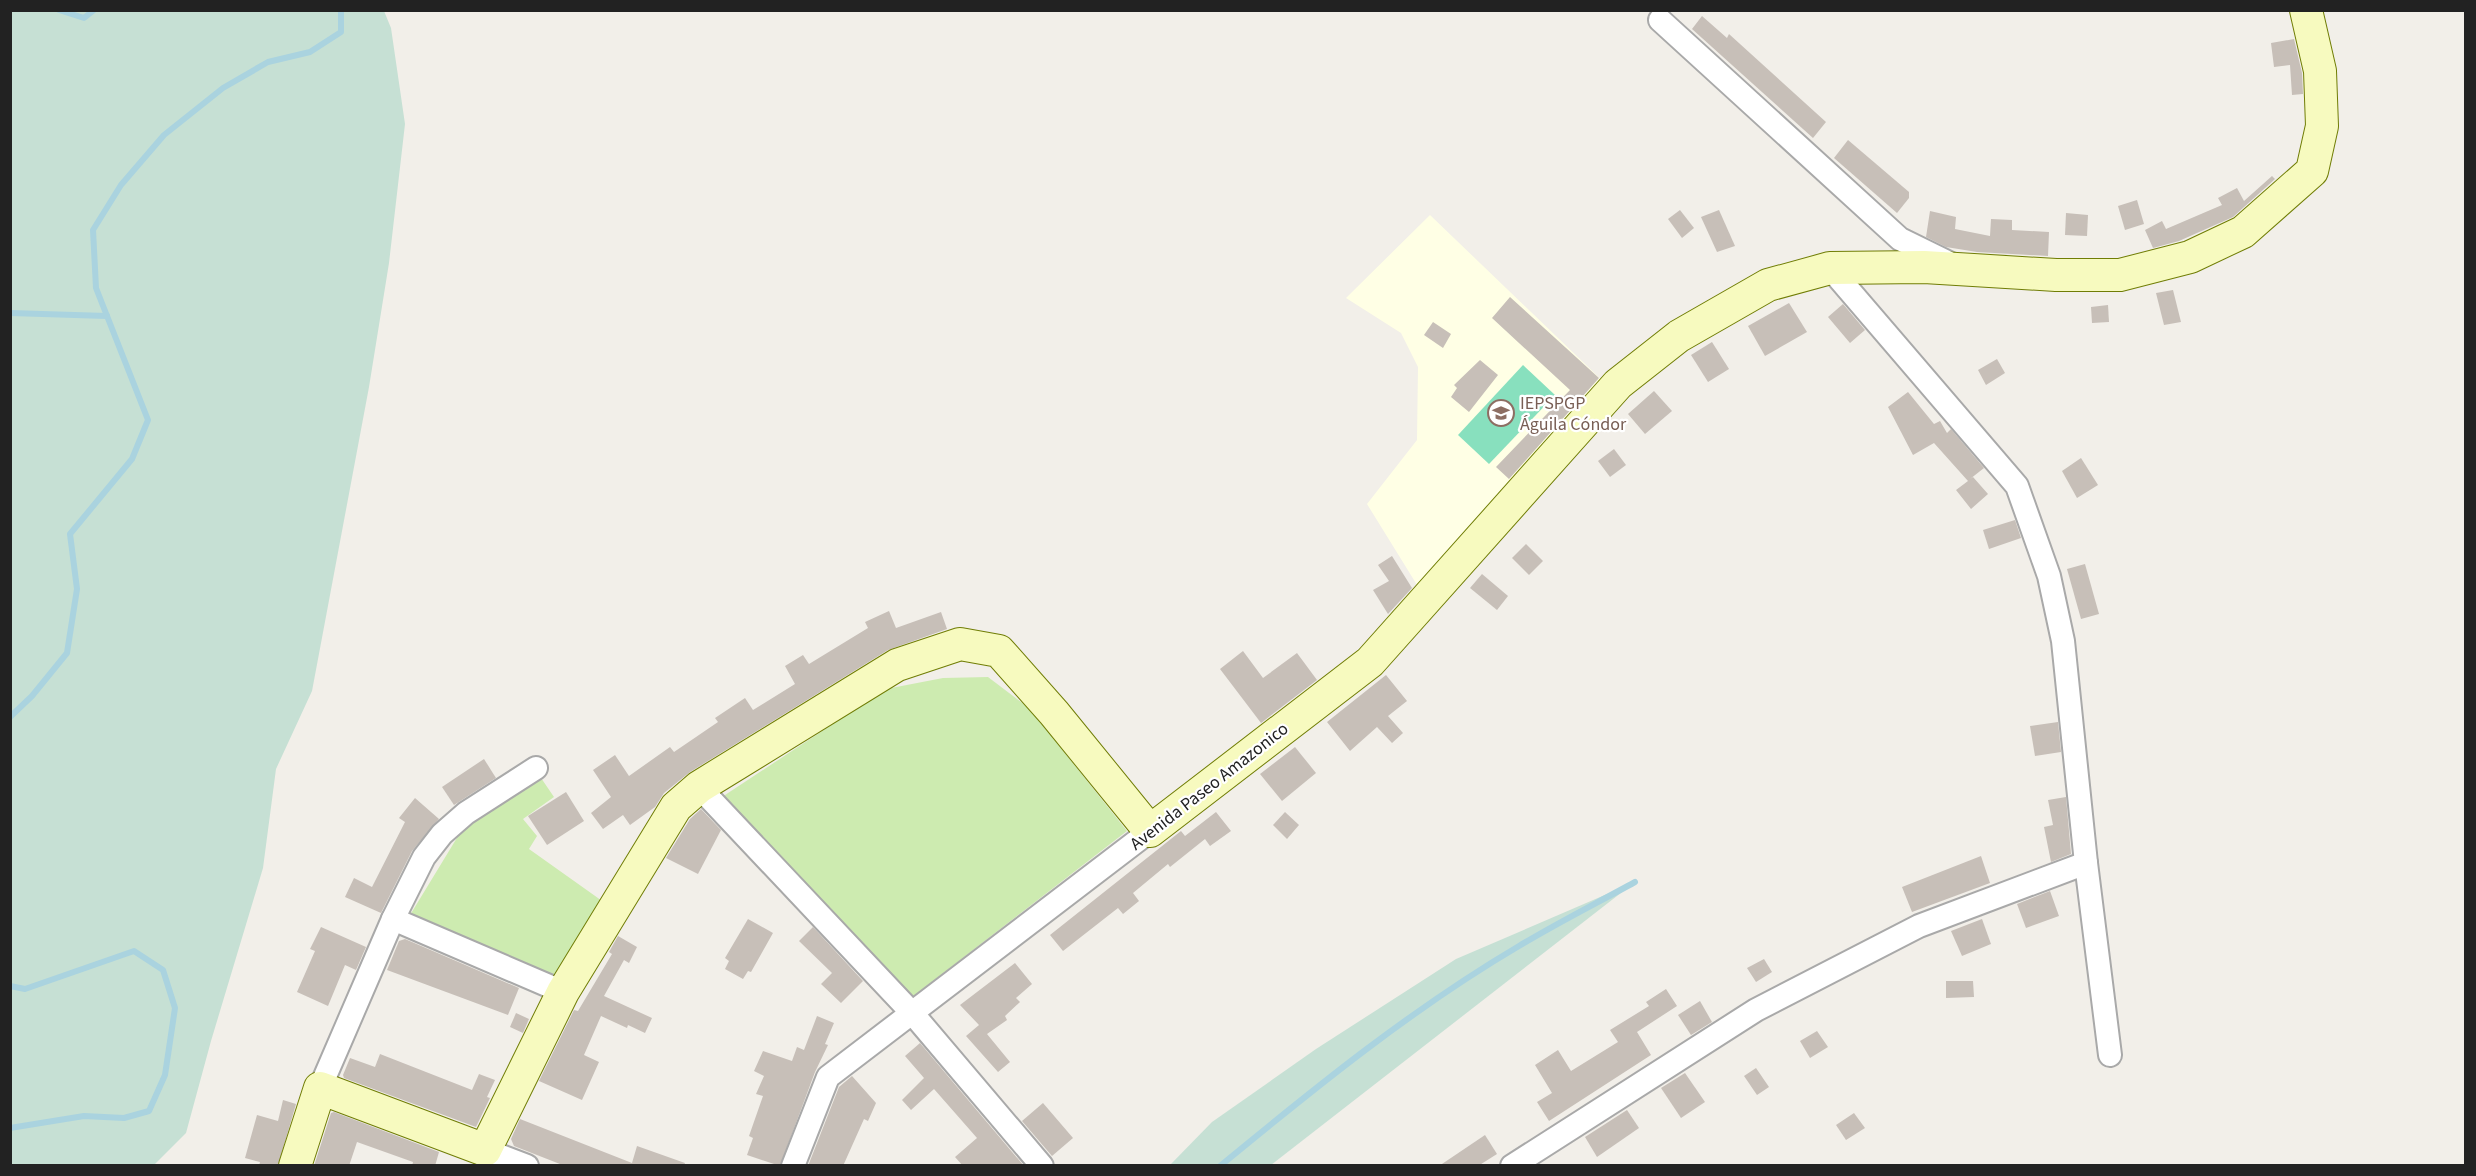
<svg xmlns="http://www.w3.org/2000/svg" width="2476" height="1176" font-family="'Source Sans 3',sans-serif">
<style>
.education{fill:#ffffe5}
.grass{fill:#cdebb0}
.wetland{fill:#c6e0d4}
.pitch{fill:#88e0be}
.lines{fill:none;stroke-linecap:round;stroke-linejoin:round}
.stream{stroke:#aad3df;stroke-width:6}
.building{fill:#c7bfb8}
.street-casing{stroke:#a9a9a9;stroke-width:26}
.secondary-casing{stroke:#707d05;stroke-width:34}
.street{stroke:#fff;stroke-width:22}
.secondary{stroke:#f7fabf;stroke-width:32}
.labels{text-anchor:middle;stroke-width:4.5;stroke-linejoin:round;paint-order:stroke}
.education-label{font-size:18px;fill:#785e54;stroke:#fff;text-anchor:start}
.street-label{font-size:18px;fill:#222;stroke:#fff}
</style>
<rect width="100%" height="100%" fill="#f2efe9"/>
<polygon class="education" points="1430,215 1609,387 1422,593 1367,504 1417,440 1418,367 1401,333 1346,298"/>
<g class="grass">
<polygon points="988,677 1029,708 1127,831 911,998 722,797 886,689 943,678"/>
<polygon points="539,775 554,797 523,819 537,836 529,849 605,903 555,978 407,920 466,823"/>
</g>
<g class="wetland">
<polygon points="10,11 384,11 391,28 405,124 389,263 369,387 312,691 276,769 263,868 211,1041 186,1133 154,1165 11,1165"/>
<polygon points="1635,882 1271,1165 1170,1165 1212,1122 1316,1049 1456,959"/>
</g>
<polygon class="pitch" points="1523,365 1555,395 1489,464 1458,435"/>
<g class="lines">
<g class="stream">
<polyline points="59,10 84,18 94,10"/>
<polyline points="10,313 107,316"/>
<polyline points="10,717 32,696 67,653 77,589 70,534 132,459 148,420 96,288 93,230 121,185 164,135 223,88 268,62 310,52 341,32 341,10"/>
<polyline points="10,986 25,989 134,951 163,970 175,1008 165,1075 149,1111 124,1118 84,1116 10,1128"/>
<path d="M1220,1166C1316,1087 1412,1009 1519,946C1557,923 1597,903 1635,882"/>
</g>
</g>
<g class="building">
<polygon points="1702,16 1727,38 1729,34 1826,122 1813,138 1692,29"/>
<polygon points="2294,39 2302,73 2303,94 2292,95 2290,65 2274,67 2271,43"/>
<polygon points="1848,140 1909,192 1909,198 1897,213 1834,158"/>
<polygon points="2272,176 2275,179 2233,217 2179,241 2153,248 2145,230 2162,221 2166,229 2222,205 2218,198 2237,188 2244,201"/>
<polygon points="2137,200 2144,224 2125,230 2118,206"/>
<polygon points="1680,210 1694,228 1682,238 1668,219"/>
<polygon points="1719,210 1735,246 1717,252 1701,217"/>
<polygon points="1930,211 1956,217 1955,229 1990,236 1991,219 2012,220 2012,230 2049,232 2048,256 1977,252 1946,247 1926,237"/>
<polygon points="2066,213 2088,215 2087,236 2065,235"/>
<polygon points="2173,290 2181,322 2164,325 2156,293"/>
<polygon points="1510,297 1599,378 1509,479 1496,467 1570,390 1492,318"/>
<polygon points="1789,303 1807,332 1765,356 1748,326"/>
<polygon points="1843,304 1865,330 1850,343 1828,317"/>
<polygon points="2108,305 2109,322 2092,323 2091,307"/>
<polygon points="1433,322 1451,334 1443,348 1424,335"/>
<polygon points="1712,342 1729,369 1708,382 1691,355"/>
<polygon points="1997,359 2005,373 1986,385 1978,370"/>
<polygon points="1480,360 1498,375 1469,412 1451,397 1457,388 1454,385"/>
<polygon points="1654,391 1672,411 1645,434 1628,414"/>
<polygon points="1908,392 1934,424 1940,421 1947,433 1951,429 1984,468 1970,479 1973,477 1988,494 1971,509 1956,490 1968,481 1934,443 1913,455 1888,407"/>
<polygon points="1614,449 1626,465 1610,477 1598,461"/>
<polygon points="2081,458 2098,485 2077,498 2062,471"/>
<polygon points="2015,520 2021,538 1989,549 1983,530"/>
<polygon points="1526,544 1543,561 1529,575 1512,558"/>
<polygon points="1392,556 1412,588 1388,614 1373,590 1389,581 1378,565"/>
<polygon points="2085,564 2099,614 2081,619 2067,569"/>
<polygon points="1482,574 1508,596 1497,610 1470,588"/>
<polygon points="889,611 896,628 941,612 947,629 888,650 690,772 664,793 655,807 630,825 623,815 603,829 591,813 611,797 593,770 615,755 629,776 670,747 674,752 718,722 715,718 745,698 753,710 795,684 785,666 803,655 809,664 868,628 865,622"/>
<polygon points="1243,651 1263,678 1297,653 1317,680 1261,723 1220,669"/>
<polygon points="1386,675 1407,701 1388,716 1403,733 1392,743 1377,727 1350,751 1327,722"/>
<polygon points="2058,722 2061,752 2035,756 2030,726"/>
<polygon points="1295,747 1316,773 1282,801 1260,774"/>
<polygon points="484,759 496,778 454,805 442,787"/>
<polygon points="566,792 584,821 547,845 528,816"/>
<polygon points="2066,797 2071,854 2051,862 2044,827 2053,825 2048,800"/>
<polygon points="415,798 439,819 412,851 381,913 345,897 354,878 372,887 405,822 399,818"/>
<polygon points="701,809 721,830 698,874 666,858 690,819"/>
<polygon points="1216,812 1231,831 1210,846 1205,839 1170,867 1168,864 1133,893 1139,901 1123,914 1118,908 1063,951 1050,935 1181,831 1185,836"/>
<polygon points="1285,812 1299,825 1287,839 1273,825"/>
<polygon points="1981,856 1990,883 1912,912 1902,887"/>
<polygon points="2050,891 2059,916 2026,928 2017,904"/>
<polygon points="748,919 773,933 751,972 748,971 743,979 725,969 729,961 725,958"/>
<polygon points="1982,919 1991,944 1962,956 1951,931"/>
<polygon points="321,927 366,947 356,970 345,965 328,1006 297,992 315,951 310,949"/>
<polygon points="813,927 863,981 841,1003 821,984 832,973 799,941"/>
<polygon points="618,936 637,947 629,963 624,960 604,996 652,1018 645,1033 628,1025 627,1028 601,1016 584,1055 599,1062 582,1100 539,1081 574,1010 578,1011 612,954 609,952"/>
<polygon points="405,939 519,988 508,1015 387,970 399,941"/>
<polygon points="1764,959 1772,972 1756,982 1747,968"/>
<polygon points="1015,963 1032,984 1016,998 1020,1002 1005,1016 1007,1020 987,1034 1010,1062 998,1072 966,1036 979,1025 960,1005"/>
<polygon points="1946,981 1973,981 1974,997 1946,998"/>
<polygon points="1666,989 1677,1006 1637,1032 1651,1055 1549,1121 1537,1102 1552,1093 1535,1065 1558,1050 1571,1071 1618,1042 1610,1030 1649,1006 1646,1002"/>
<polygon points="1700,1001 1712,1022 1691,1035 1678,1015"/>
<polygon points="516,1013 529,1019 523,1033 510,1027"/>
<polygon points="817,1016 834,1023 825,1044 828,1045 815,1072 780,1166 747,1155 753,1138 749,1136 763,1096 756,1094 764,1076 754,1071 763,1051 792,1061 797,1047 804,1050"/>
<polygon points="1817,1031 1828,1047 1810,1058 1800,1041"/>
<polygon points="920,1043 1024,1166 963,1166 955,1157 977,1138 934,1089 911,1110 902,1100 924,1078 905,1056"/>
<polygon points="380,1054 472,1090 479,1074 495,1080 487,1097 490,1098 476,1127 344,1078 343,1075 350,1058 375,1067"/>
<polygon points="1756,1068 1769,1087 1757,1095 1744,1076"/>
<polygon points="1685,1073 1705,1102 1681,1118 1661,1088"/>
<polygon points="852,1076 876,1103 868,1121 864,1119 843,1166 808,1166 839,1087"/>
<polygon points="283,1100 296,1104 278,1166 259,1166 260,1162 245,1158 257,1115 278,1121"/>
<polygon points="1043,1103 1073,1138 1052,1156 1022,1121"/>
<polygon points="1627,1110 1639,1128 1597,1157 1585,1137"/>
<polygon points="334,1112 439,1152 435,1166 412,1166 413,1162 357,1142 349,1166 314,1166 331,1113"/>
<polygon points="1854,1113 1865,1128 1846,1140 1836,1125"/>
<polygon points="520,1119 632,1163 637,1146 685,1163 684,1166 565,1166 514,1146 511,1139"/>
<polygon points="1485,1135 1497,1154 1478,1166 1439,1166"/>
</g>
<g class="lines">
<defs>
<g id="street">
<polyline points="1660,20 1900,239 1953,265"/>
<polyline points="1830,268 2017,486 2049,576 2063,641 2086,863 2110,1055"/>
<polyline points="699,787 913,1014 1042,1166"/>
<polyline points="393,919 563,992"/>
<polyline points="320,1088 393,919 424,857 442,834 466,813 536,768"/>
<polyline points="485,1150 527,1166"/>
<polyline points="793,1166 828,1077 1150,831"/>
<polyline points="1512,1166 1756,1010 1919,926 2086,863"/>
</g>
<polyline id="secondary" points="295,1166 320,1088 485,1150 563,992 676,807 699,787 897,665 960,644 999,651 1054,713 1150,831 1370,662 1618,384 1679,336 1768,285 1830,268 1924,267 2056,275 2120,275 2190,257 2243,232 2312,171 2322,126 2320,71 2306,10"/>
</defs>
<use href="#street" class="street-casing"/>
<use href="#secondary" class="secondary-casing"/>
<use href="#street" class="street"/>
<use href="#secondary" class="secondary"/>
</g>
<defs>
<symbol id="school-ring" viewBox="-11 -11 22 22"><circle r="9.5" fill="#fff" stroke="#8d6e63" stroke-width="1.5"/><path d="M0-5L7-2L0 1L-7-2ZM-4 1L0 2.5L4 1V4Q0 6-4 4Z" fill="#8d6e63"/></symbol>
</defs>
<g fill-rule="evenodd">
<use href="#school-ring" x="1486" y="398" width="30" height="30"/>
</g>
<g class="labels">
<g class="education-label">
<text x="1520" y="409">IEPSPGP<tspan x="1520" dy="21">Águila Cóndor</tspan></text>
</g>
<g class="street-label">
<text transform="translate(1209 786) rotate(-38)" y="6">Avenida Paseo Amazonico</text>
</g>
</g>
<rect width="2476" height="1176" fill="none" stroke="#222222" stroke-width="24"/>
</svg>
